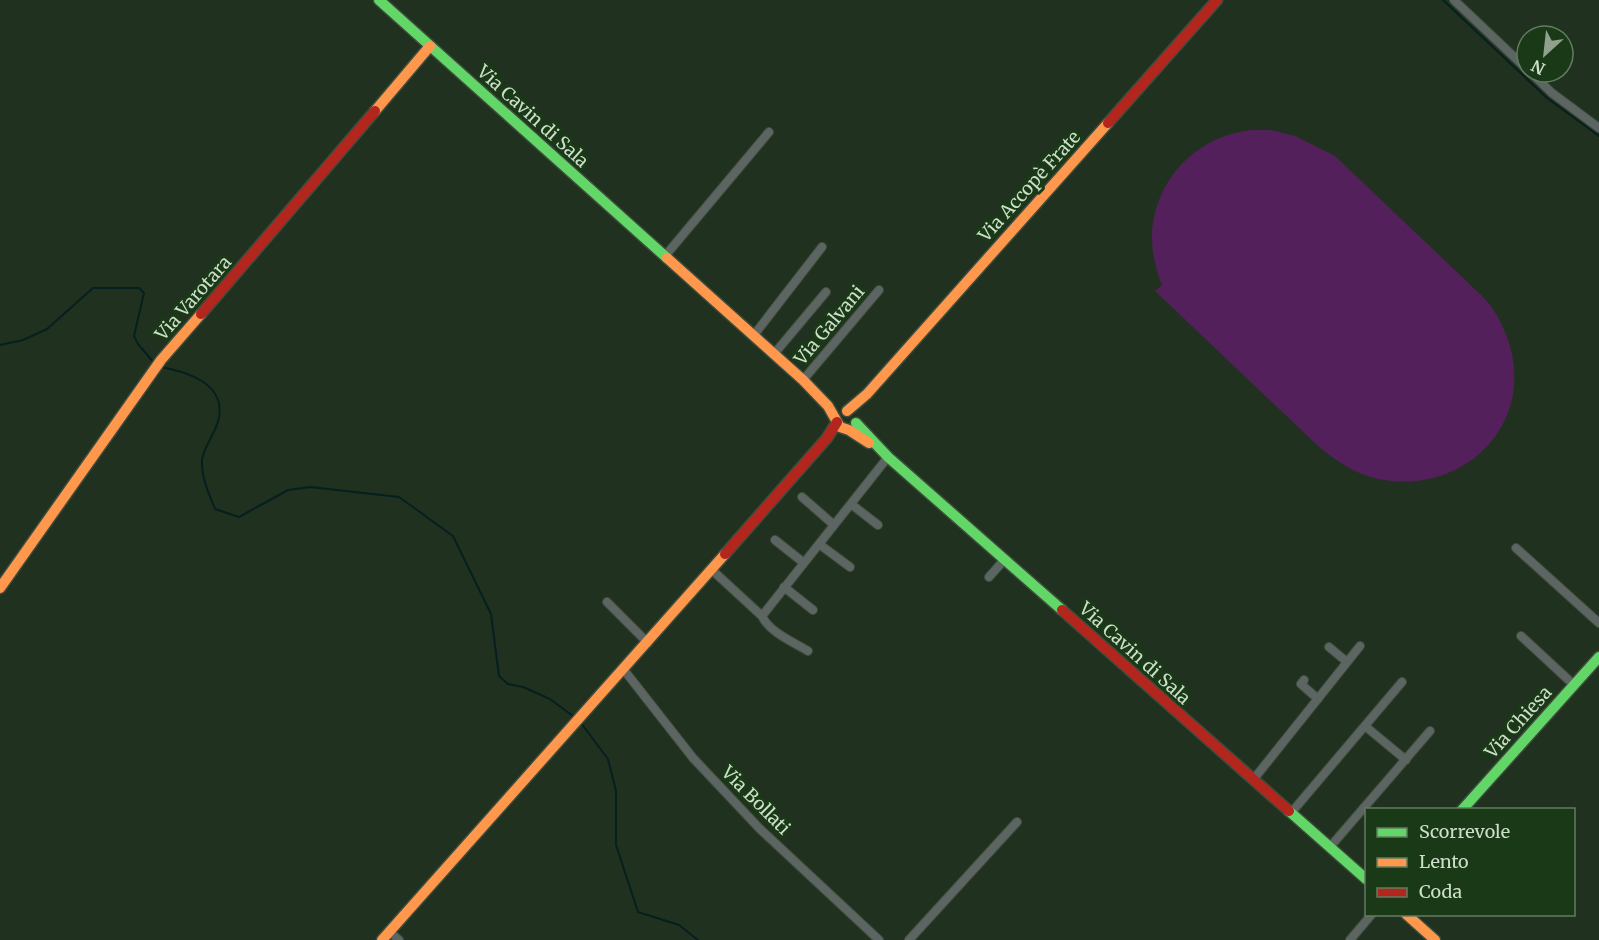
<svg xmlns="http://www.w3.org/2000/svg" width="1599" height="940" viewBox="0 0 1599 940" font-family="Merriweather,serif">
	<rect width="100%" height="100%" fill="#20321f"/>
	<path fill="#54205c" d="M 1252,130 L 1271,130 L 1295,136 L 1335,156 L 1482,296 C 1495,309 1503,325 1509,343 C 1535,426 1462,496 1379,479 C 1355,474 1334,460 1316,444 L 1155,291 L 1162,285 C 1158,275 1155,264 1153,253 C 1145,191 1190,136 1252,130 Z"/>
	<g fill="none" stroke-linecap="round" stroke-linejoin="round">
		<path stroke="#061f1f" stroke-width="2" d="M 1443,0 L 1547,98 L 1599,136
			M 0,345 L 23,340 L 47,329 L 93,288 L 139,288 L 144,293 L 134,336 L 138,344 L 155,364
			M 160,367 C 186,371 225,383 219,417 C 217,432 204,445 202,460 C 201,477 209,494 215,509 L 239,517 L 288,490 L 310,487 L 399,497 L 453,536 L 491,614 L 499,676 L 508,684 L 523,687 L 550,699 L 577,719
			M 581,723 L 608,759 L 616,791 L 616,845 L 638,912 L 679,925 L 698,940"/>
		<defs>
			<path id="street" d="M 1454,0 L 1527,69
				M 1530,72 L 1552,93 L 1599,128
				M 665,256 L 769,132
				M 754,335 L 822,247
				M 774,354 L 826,292
				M 803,380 L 879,290
				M 802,497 L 834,525
				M 851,504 L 878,525
				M 775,540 L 804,563
				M 819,544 L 850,567
				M 1516,548 L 1599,623
				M 712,570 L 762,616 L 888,457
				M 989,577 L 1005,559
				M 784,587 L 813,610
				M 607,602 L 648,643
				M 762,616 C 769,632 793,642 808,651
				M 1521,636 L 1574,685
				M 1329,647 L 1347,662
				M 624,670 L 693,758 L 760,829 L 879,940
				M 1304,680 L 1301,684 L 1318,699
				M 1365,726 L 1406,760
				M 1253,780 L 1360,646
				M 1291,813 L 1402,682
				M 1330,847 L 1430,731
				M 390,932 L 399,940
				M 909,940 L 1017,822
				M 1350,940 L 1372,914"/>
			<path id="fast" d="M 379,0 L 667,258
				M 856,423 L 888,457 L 1062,610
				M 1462,810 L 1599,657
				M 1289,811 L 1366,879"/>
			<path id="slow" d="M 375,111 L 430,46
				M 667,258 L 803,380 L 828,406 L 840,427 L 849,430 L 869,443
				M 847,411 L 867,394 L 1108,123
				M 0,588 L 161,360 L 201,314
				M 1406,914 L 1435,940
				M 382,940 L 725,554"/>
			<path id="jam" d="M 1108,123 L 1217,0
				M 201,314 L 375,111
				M 725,554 L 827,438 L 837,422
				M 1062,610 L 1289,811"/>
		</defs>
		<use href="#street" stroke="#3d4c3c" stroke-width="10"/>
		<use href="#fast" stroke="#3d4c3c" stroke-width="13"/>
		<use href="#slow" stroke="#3d4c3c" stroke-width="13"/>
		<use href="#jam" stroke="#3d4c3c" stroke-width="13"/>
		<use href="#street" stroke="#5c6561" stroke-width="8"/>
		<use href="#fast" stroke="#63d668" stroke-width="10"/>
		<use href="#slow" stroke="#ff974d" stroke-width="10"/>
		<use href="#jam" stroke="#b3261e" stroke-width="10"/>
	</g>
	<g text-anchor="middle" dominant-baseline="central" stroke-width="6" stroke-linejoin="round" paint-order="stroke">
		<g font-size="18" fill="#cddfca" stroke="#1a3a17">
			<text transform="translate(533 116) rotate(42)">Via Cavin di Sala</text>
			<text transform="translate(1029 186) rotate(-48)">Via Accopè Frate</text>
			<text transform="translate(193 298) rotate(-49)">Via Varotara</text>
			<text transform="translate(829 325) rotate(-50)">Via Galvani</text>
			<text transform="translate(1135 653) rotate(42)">Via Cavin di Sala</text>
			<text transform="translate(1518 722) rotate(-48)">Via Chiesa</text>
			<text transform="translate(756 800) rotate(45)">Via Bollati</text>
		</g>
	</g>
	<rect x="1365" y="808" width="210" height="108" fill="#1a3a17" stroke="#627c5f" stroke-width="1.5"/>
	<rect x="1377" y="828" width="30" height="9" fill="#63d668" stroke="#627c5f" stroke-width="1.5"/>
	<text x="1419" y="838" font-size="18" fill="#cddfca">Scorrevole</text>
	<rect x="1377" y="858" width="30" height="9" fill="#ff974d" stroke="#627c5f" stroke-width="1.5"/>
	<text x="1419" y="868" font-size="18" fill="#cddfca">Lento</text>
	<rect x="1377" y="888" width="30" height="9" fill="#b3261e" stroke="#627c5f" stroke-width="1.5"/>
	<text x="1419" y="898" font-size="18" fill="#cddfca">Coda</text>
	<g transform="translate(1545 54) rotate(207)"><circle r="28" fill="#1a3a17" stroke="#627c5f" stroke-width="1.5"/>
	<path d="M0-4.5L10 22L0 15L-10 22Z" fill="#90a28e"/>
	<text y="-9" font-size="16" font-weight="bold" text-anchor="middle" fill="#cddfca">N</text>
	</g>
</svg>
